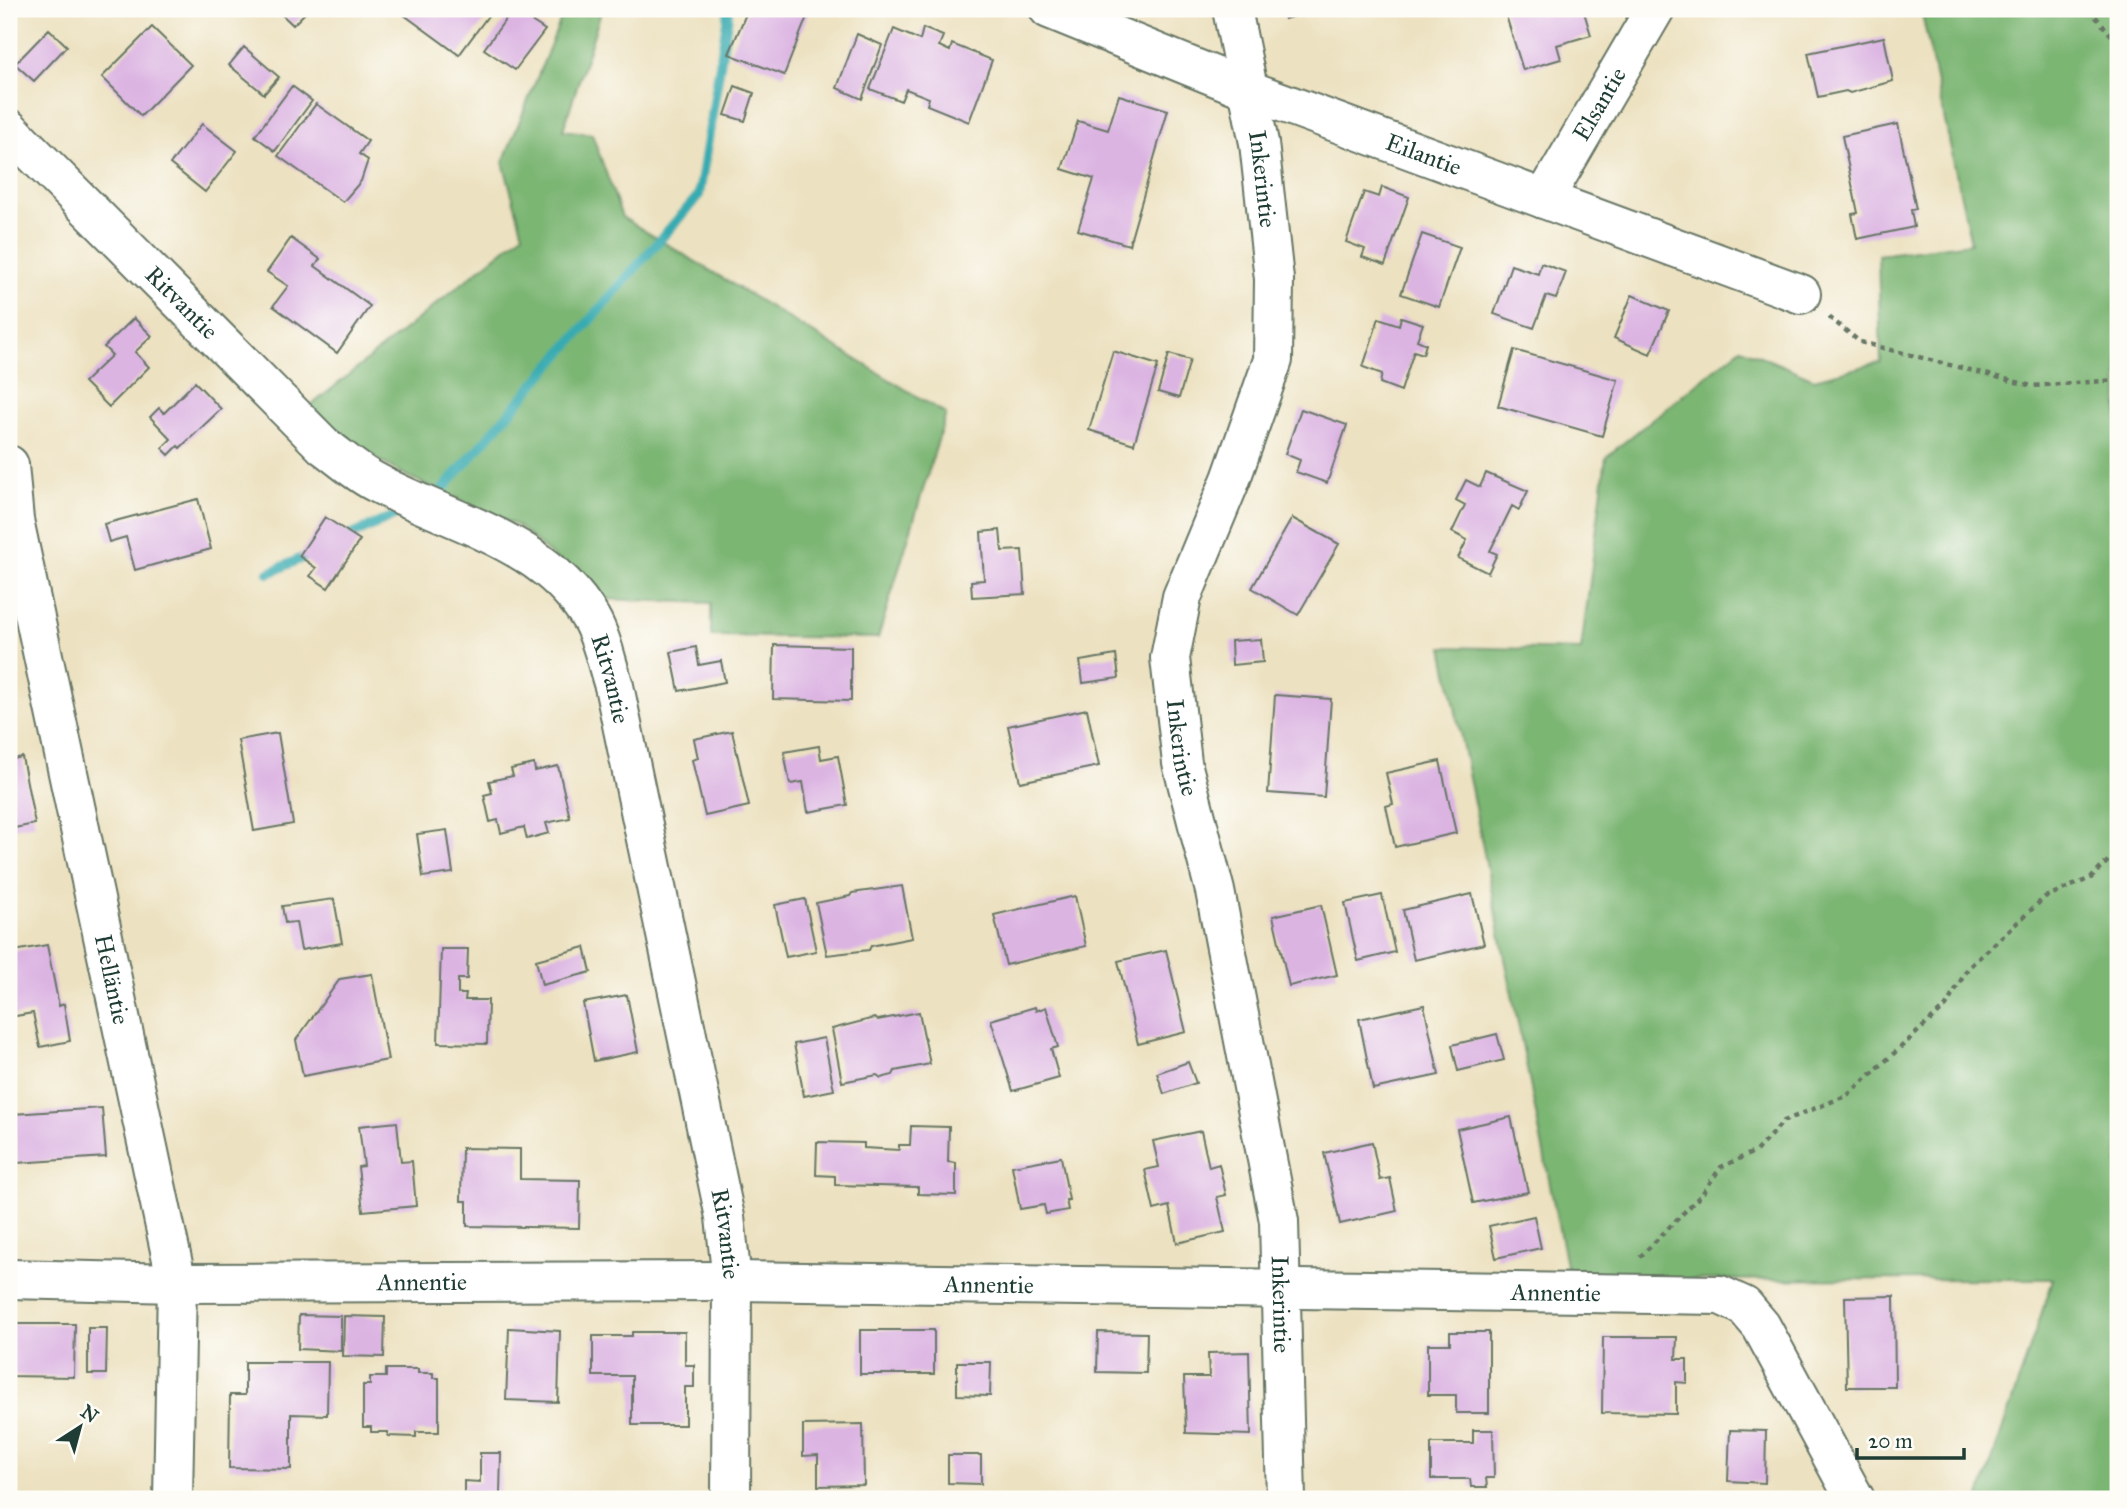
<svg xmlns="http://www.w3.org/2000/svg" width="2127" height="1508" viewBox="0 0 2127 1508" font-family="'IM FELL Great Primer',serif">
	<rect width="100%" height="100%" fill="#fdfcf7"/>
	<filter id="ink" filterUnits="userSpaceOnUse"><feTurbulence type="fractalNoise" baseFrequency=".0143" numOctaves="2"/><feDisplacementMap in="SourceGraphic" scale="14" xChannelSelector="R" yChannelSelector="G"/><feConvolveMatrix kernelMatrix="1 2 1 2 8 2 1 2 1" color-interpolation-filters="sRGB"/></filter>
	<filter id="wash" filterUnits="userSpaceOnUse"><feTurbulence type="fractalNoise" baseFrequency=".00686" numOctaves="4" result="noise"/><feDisplacementMap in="SourceGraphic" scale="28" xChannelSelector="R" yChannelSelector="G"/><feGaussianBlur stdDeviation="1.57" result="paint"/><feColorMatrix in="noise" values="0 0 0 0 0 0 0 0 0 0 0 0 0 0 0 0 0 1.4 0 .05"/><feComposite in="paint" operator="in"/></filter>
	<g filter="url(#wash)">
		<rect width="100%" height="100%" fill="#ece1c0"/>
		<path fill="#7cb673" stroke="#4e7a54" stroke-width="2" d="M 565,9 L 602,9 L 563,130 L 592,134 L 622,217 L 946,414 L 878,638 L 711,636 L 711,603 L 602,599 L 518,526 L 409,477 L 370,456 L 308,408 L 523,234 L 503,162 Z
			M 1921,9 L 2118,9 L 2118,1499 L 1979,1499 L 2053,1279 L 1569,1280 L 1443,647 L 1581,650 L 1606,457 L 1741,348 L 1814,379 L 1881,362 L 1878,255 L 1971,243 Z"/>
		<g fill="none" stroke-linecap="round" stroke-linejoin="round">
			<path stroke="#39abb1" stroke-width="10" d="M 443,489 L 699,195 L 729,9
				M 339,541 L 407,510
				M 269,573 L 315,552"/>
		</g>
		<g id="blocks">
			<path fill="#dbb4e2" d="M 276,9 L 309,9 L 293,25 Z
				M 396,9 L 493,9 L 459,55 Z
				M 513,9 L 545,30 L 515,70 L 484,49 Z
				M 748,9 L 810,9 L 784,75 L 729,54 Z
				M 1282,9 L 1317,9 L 1285,19 Z
				M 1504,9 L 1583,9 L 1591,35 L 1557,45 L 1561,59 L 1523,70 Z
				M 152,27 L 191,65 L 141,116 L 102,77 Z
				M 923,28 L 943,36 L 939,46 L 950,51 L 952,44 L 992,60 L 969,122 L 927,105 L 929,98 L 906,89 L 901,101 L 870,89 L 894,29 L 920,40 Z
				M 49,29 L 67,46 L 34,81 L 15,64 Z
				M 857,34 L 882,45 L 862,99 L 837,88 Z
				M 1884,37 L 1893,81 L 1850,93 L 1846,91 L 1818,97 L 1808,53 Z
				M 244,47 L 279,77 L 264,94 L 229,65 Z
				M 292,86 L 312,101 L 275,151 L 255,136 Z
				M 735,86 L 754,93 L 745,121 L 725,115 Z
				M 1119,95 L 1168,110 L 1129,245 L 1078,230 L 1094,179 L 1062,169 L 1078,121 L 1108,130 Z
				M 316,104 L 368,141 L 359,154 L 368,160 L 361,181 L 343,202 L 278,156 Z
				M 202,124 L 237,151 L 205,192 L 170,164 Z
				M 1898,124 L 1916,209 L 1911,210 L 1914,227 L 1857,239 L 1852,214 L 1858,213 L 1842,136 Z
				M 1382,187 L 1409,197 L 1385,265 L 1362,257 L 1365,249 L 1346,242 L 1364,192 L 1379,197 Z
				M 1422,234 L 1460,247 L 1439,307 L 1401,294 Z
				M 291,238 L 320,259 L 315,266 L 370,306 L 337,353 L 273,306 L 288,286 L 267,272 Z
				M 1541,263 L 1566,272 L 1556,299 L 1546,296 L 1534,328 L 1494,314 L 1511,265 L 1538,274 Z
				M 1632,295 L 1669,311 L 1650,354 L 1614,338 Z
				M 1401,317 L 1423,324 L 1417,340 L 1426,344 L 1423,354 L 1414,351 L 1401,391 L 1380,383 L 1382,374 L 1363,367 L 1379,318 L 1399,325 Z
				M 134,318 L 152,336 L 135,352 L 149,367 L 109,407 L 84,382 L 112,355 L 104,347 Z
				M 1514,350 L 1618,380 L 1602,436 L 1498,406 Z
				M 1113,351 L 1158,365 L 1134,444 L 1089,430 Z
				M 1169,354 L 1190,360 L 1179,398 L 1158,392 Z
				M 195,382 L 221,409 L 180,448 L 178,446 L 169,455 L 162,448 L 171,439 L 150,417 L 159,408 L 164,413 Z
				M 1301,409 L 1347,425 L 1327,483 L 1296,472 L 1300,460 L 1285,454 Z
				M 1486,473 L 1528,491 L 1519,510 L 1512,506 L 1490,551 L 1497,554 L 1488,573 L 1458,558 L 1467,540 L 1452,532 L 1465,505 L 1456,500 L 1466,480 L 1480,487 Z
				M 198,499 L 211,549 L 135,570 L 126,537 L 109,542 L 104,524 Z
				M 325,517 L 360,540 L 328,588 L 310,576 L 316,568 L 299,556 Z
				M 1292,518 L 1339,544 L 1298,615 L 1252,588 Z
				M 1000,530 L 1002,551 L 1022,550 L 1025,594 L 972,597 L 971,581 L 984,580 L 981,532 Z
				M 1261,639 L 1263,662 L 1232,665 L 1231,641 Z
				M 774,645 L 851,647 L 851,701 L 773,699 Z
				M 696,647 L 699,665 L 721,661 L 725,682 L 679,691 L 671,652 Z
				M 1116,655 L 1119,678 L 1083,683 L 1080,661 Z
				M 1275,695 L 1331,699 L 1324,797 L 1268,793 Z
				M 1087,709 L 1099,766 L 1020,782 L 1008,726 Z
				M 732,731 L 749,806 L 705,816 L 692,760 L 698,758 L 694,739 Z
				M 278,733 L 293,824 L 254,831 L 238,740 Z
				M 819,746 L 821,759 L 838,756 L 847,805 L 808,812 L 803,782 L 790,784 L 784,752 Z
				M 22,757 L 35,824 L 9,829 L 9,760 Z
				M 1440,761 L 1456,833 L 1395,847 L 1386,806 L 1393,804 L 1386,773 Z
				M 534,764 L 535,771 L 558,766 L 570,818 L 546,823 L 549,833 L 527,839 L 524,827 L 501,833 L 498,820 L 490,822 L 484,795 L 492,793 L 489,781 L 513,776 L 511,769 Z
				M 447,830 L 453,873 L 423,877 L 417,834 Z
				M 902,886 L 912,938 L 871,946 L 869,950 L 827,955 L 816,903 L 850,896 L 852,893 Z
				M 1472,894 L 1484,944 L 1414,960 L 1403,910 Z
				M 1382,895 L 1395,952 L 1358,961 L 1345,903 Z
				M 1075,896 L 1086,946 L 1006,965 L 994,915 Z
				M 334,899 L 342,943 L 301,950 L 296,922 L 285,923 L 282,906 Z
				M 805,899 L 816,951 L 786,957 L 775,905 Z
				M 1321,905 L 1337,975 L 1289,986 L 1273,916 Z
				M 47,945 L 59,1006 L 64,1004 L 70,1041 L 40,1047 L 33,1013 L 10,1017 L 9,952 Z
				M 585,947 L 591,972 L 542,985 L 536,960 Z
				M 441,949 L 468,949 L 467,979 L 458,979 L 458,994 L 466,994 L 465,1000 L 488,1000 L 487,1044 L 438,1043 Z
				M 1166,950 L 1186,1032 L 1138,1044 L 1118,961 Z
				M 372,974 L 388,1060 L 303,1076 L 296,1040 L 340,979 Z
				M 627,995 L 638,1052 L 594,1061 L 583,1003 Z
				M 1424,1005 L 1439,1075 L 1373,1089 L 1359,1019 Z
				M 1035,1007 L 1036,1011 L 1046,1007 L 1058,1047 L 1051,1049 L 1059,1078 L 1013,1091 L 991,1020 Z
				M 919,1012 L 930,1064 L 895,1071 L 893,1075 L 881,1078 L 877,1075 L 842,1082 L 832,1029 L 874,1018 L 878,1020 Z
				M 1497,1034 L 1504,1060 L 1458,1071 L 1452,1045 Z
				M 824,1038 L 834,1090 L 804,1096 L 794,1044 Z
				M 1188,1062 L 1196,1083 L 1164,1094 L 1157,1073 Z
				M 102,1108 L 106,1157 L 17,1163 L 13,1114 Z
				M 1511,1117 L 1528,1192 L 1473,1203 L 1457,1129 Z
				M 397,1122 L 401,1162 L 412,1161 L 416,1206 L 363,1211 L 358,1167 L 364,1166 L 359,1126 Z
				M 911,1126 L 949,1127 L 948,1162 L 956,1163 L 956,1195 L 918,1194 L 918,1187 L 835,1185 L 835,1176 L 816,1175 L 817,1142 L 864,1143 L 864,1148 L 899,1150 L 899,1145 L 910,1145 Z
				M 1201,1131 L 1209,1167 L 1219,1164 L 1226,1195 L 1217,1197 L 1225,1232 L 1177,1243 L 1169,1206 L 1154,1210 L 1145,1170 L 1159,1167 L 1153,1141 Z
				M 1372,1142 L 1380,1180 L 1390,1178 L 1397,1211 L 1340,1224 L 1324,1153 Z
				M 462,1148 L 520,1149 L 520,1179 L 580,1180 L 579,1228 L 467,1226 L 467,1201 L 461,1201 Z
				M 1061,1157 L 1069,1200 L 1066,1200 L 1068,1210 L 1046,1214 L 1044,1205 L 1020,1209 L 1012,1166 Z
				M 1534,1216 L 1541,1248 L 1496,1258 L 1489,1226 Z
				M 1894,1296 L 1895,1387 L 1847,1387 L 1845,1297 Z
				M 299,1315 L 341,1316 L 341,1351 L 298,1349 Z
				M 344,1316 L 385,1317 L 384,1357 L 343,1356 Z
				M 9,1324 L 75,1324 L 74,1377 L 9,1376 Z
				M 88,1328 L 107,1328 L 106,1374 L 88,1374 Z
				M 509,1328 L 560,1331 L 558,1402 L 506,1400 Z
				M 860,1330 L 934,1330 L 934,1374 L 860,1374 Z
				M 632,1332 L 685,1332 L 685,1365 L 694,1365 L 694,1387 L 685,1387 L 685,1425 L 632,1425 L 632,1376 L 593,1376 L 593,1336 L 632,1336 Z
				M 1098,1332 L 1147,1333 L 1146,1373 L 1097,1372 Z
				M 1450,1332 L 1489,1332 L 1489,1413 L 1456,1413 L 1456,1395 L 1428,1395 L 1428,1344 L 1450,1344 Z
				M 1603,1337 L 1677,1337 L 1676,1359 L 1687,1359 L 1687,1383 L 1676,1382 L 1676,1414 L 1602,1413 Z
				M 1249,1352 L 1251,1435 L 1186,1433 L 1184,1377 L 1209,1377 L 1208,1353 Z
				M 245,1362 L 328,1362 L 327,1415 L 291,1414 L 291,1469 L 229,1468 L 230,1395 L 245,1395 Z
				M 957,1362 L 991,1362 L 990,1396 L 957,1395 Z
				M 386,1369 L 418,1369 L 418,1373 L 433,1373 L 433,1378 L 439,1378 L 439,1432 L 416,1432 L 416,1437 L 388,1436 L 388,1432 L 371,1432 L 371,1427 L 363,1427 L 363,1385 L 370,1385 L 370,1377 L 386,1377 Z
				M 863,1424 L 864,1485 L 818,1486 L 818,1455 L 803,1456 L 803,1425 Z
				M 1473,1430 L 1493,1430 L 1494,1478 L 1486,1478 L 1487,1487 L 1471,1487 L 1470,1479 L 1431,1479 L 1431,1443 L 1473,1443 Z
				M 1730,1430 L 1766,1431 L 1765,1483 L 1728,1481 Z
				M 480,1453 L 501,1453 L 500,1495 L 464,1494 L 464,1481 L 480,1482 Z
				M 948,1455 L 981,1455 L 981,1484 L 948,1483 Z"/>
		</g>
	</g>
	<g filter="url(#ink)">
		<use href="#blocks" fill-opacity="0" stroke="#677665" stroke-width="2"/>
		<g fill="none" stroke-linecap="round" stroke-linejoin="round">
			<defs>
				<g id="minor">
					<path id="s1" d="M 1049,9 L 1246,89 L 1801,294"/>
					<path id="s2" d="M 1232,9 L 1259,143 L 1274,279 L 1273,360 L 1231,479 L 1182,597 L 1170,658 L 1182,763 L 1215,891 L 1279,1221 L 1286,1499"/>
					<path id="s3" d="M 9,129 L 324,446 C 341,458 358,474 377,483 C 452,523 545,540 591,619 C 602,638 607,665 614,686 L 725,1217 L 732,1281 L 731,1499"/>
					<path id="s4" d="M 1544,199 L 1655,9"/>
					<path id="s5" d="M 9,465 L 14,520 L 177,1283 L 173,1499"/>
					<path id="s6" d="M 9,1279 L 177,1283 L 732,1281 L 1720,1295 L 1744,1306 L 1761,1326 L 1855,1499"/>
				</g>
			</defs>
			<use href="#minor" stroke="#677665" stroke-width="42"/>
			<path stroke="#677665" stroke-width="4.5" stroke-dasharray="5 5" stroke-linecap="butt" d="M 2089,9 L 2118,43
				M 1829,317 L 1860,342 L 2032,386 L 2118,380
				M 1640,1257 L 1702,1194 L 1721,1167 L 1756,1151 L 1784,1121 L 1848,1095 L 1946,1006 L 1968,968 L 2045,897 L 2091,878 L 2118,851"/>
			<use href="#minor" stroke="#fff" stroke-width="38"/>
		</g>
	</g>
	<g text-anchor="middle" dominant-baseline="central" stroke-width="5" stroke-linejoin="round" paint-order="stroke">
		<g font-size="24" fill="#1f3d34" stroke="#fdfcf7">
			<text stroke="none"><textPath href="#s4" startOffset="110">Elsantie</textPath></text>
			<text stroke="none"><textPath href="#s1" startOffset="402">Eilantie</textPath></text>
			<text stroke="none"><textPath href="#s2" startOffset="173">Inkerintie</textPath></text>
			<text stroke="none"><textPath href="#s3" startOffset="245">Ritvantie</textPath></text>
			<text stroke="none"><textPath href="#s3" startOffset="833">Ritvantie</textPath></text>
			<text stroke="none"><textPath href="#s2" startOffset="761">Inkerintie</textPath></text>
			<text stroke="none"><textPath href="#s5" startOffset="525">Helläntie</textPath></text>
			<text stroke="none"><textPath href="#s3" startOffset="1400">Ritvantie</textPath></text>
			<text stroke="none"><textPath href="#s6" startOffset="413">Annentie</textPath></text>
			<text stroke="none"><textPath href="#s6" startOffset="980">Annentie</textPath></text>
			<text stroke="none"><textPath href="#s6" startOffset="1547">Annentie</textPath></text>
			<text stroke="none"><textPath href="#s2" startOffset="1328">Inkerintie</textPath></text>
		</g>
	</g>
	<rect width="2127" height="1508" fill="none" stroke="#fdfcf7" stroke-width="35"/>
	<g transform="translate(80 1427) rotate(36)" stroke="#fdfcf7" stroke-width="5" paint-order="stroke">
	<path d="M0-5L12 26L0 18L-12 26Z" fill="#1f3d34"/>
	<text y="-10" font-size="19" font-weight="bold" text-anchor="middle" fill="#1f3d34">N</text>
	</g>
	<path d="M1857 1448v10h107v-10" fill="none" stroke="#1f3d34" stroke-width="3.5"/>
	<text x="1868" y="1448" font-size="21" fill="#1f3d34" stroke="#fdfcf7" stroke-width="5" paint-order="stroke">20 m</text>
</svg>
